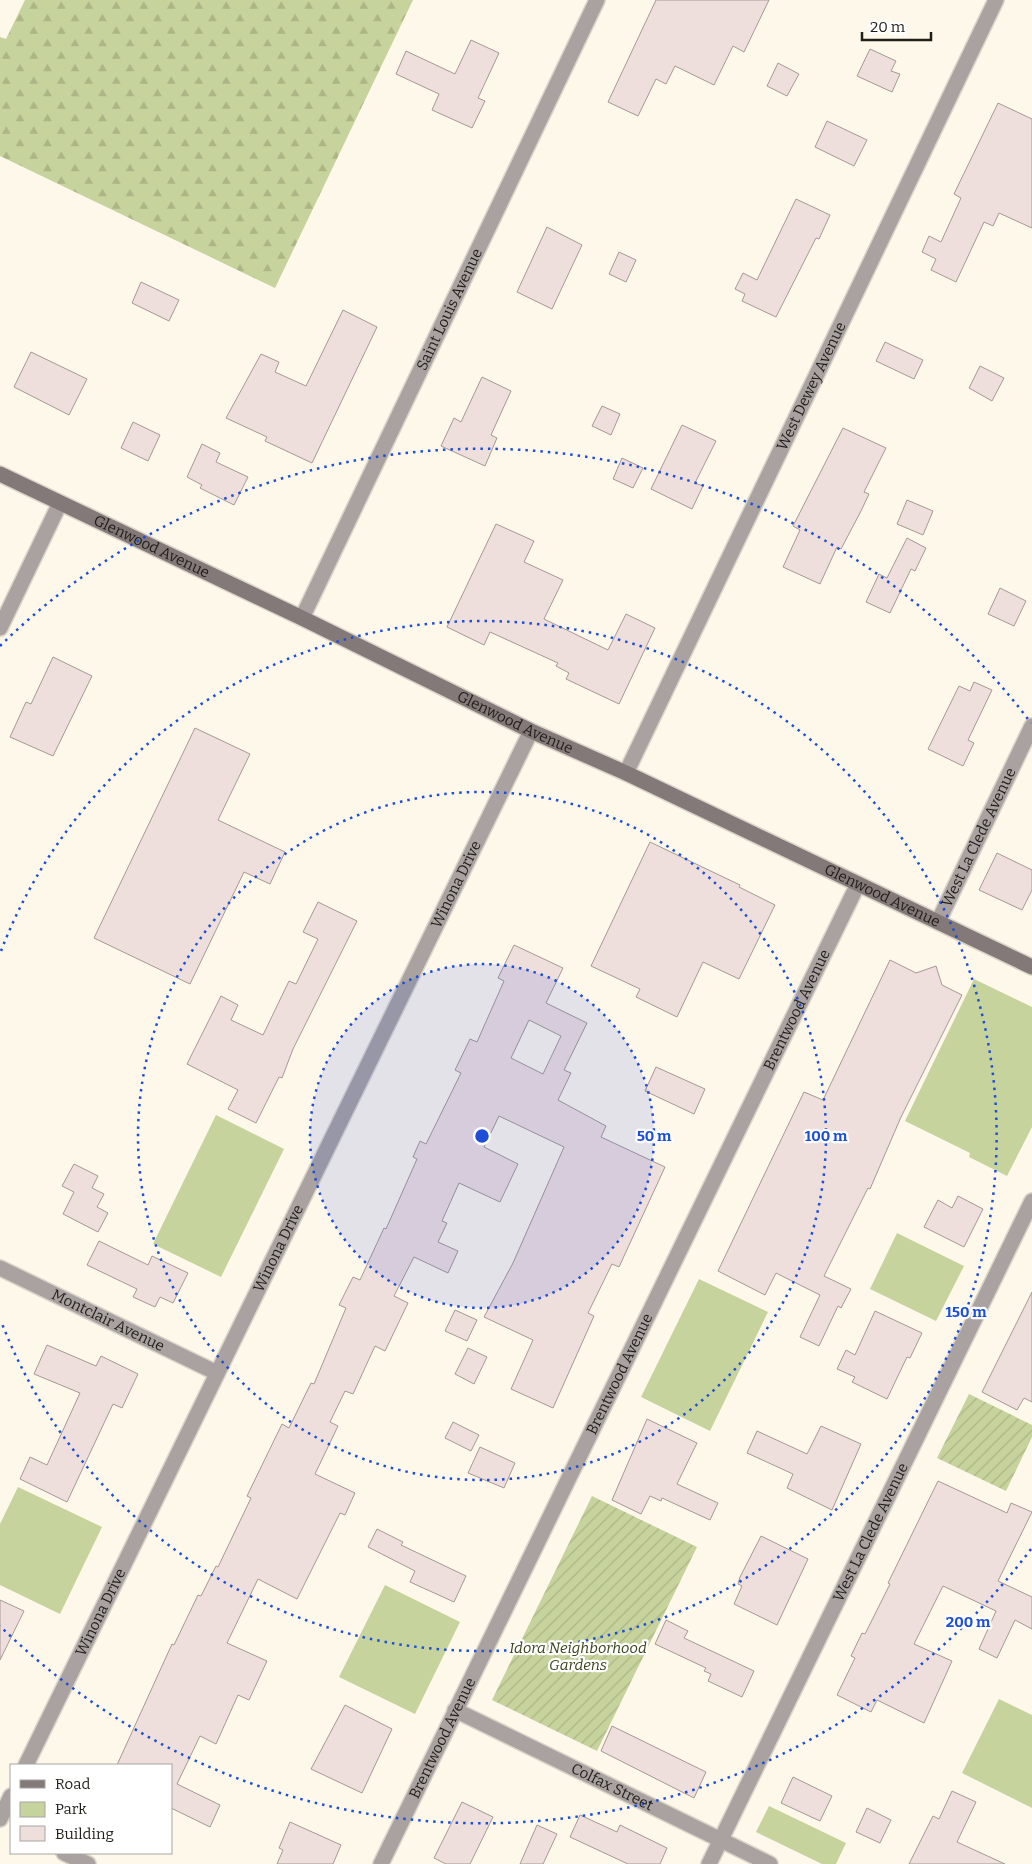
<svg xmlns="http://www.w3.org/2000/svg" width="1032" height="1864" viewBox="0 0 1032 1864" font-family="Bitter,serif">
	<defs>
		<pattern id="forest-firs" width="22" height="20" patternUnits="userSpaceOnUse" patternTransform="scale(1.25)"><rect width="22" height="20" fill="#c7d39c"/><path d="M5 1l3.5 6h-7zM16 11l3.5 6h-7z" fill="#abb586"/></pattern>
		<pattern id="garden-furrows" width="10" height="10" patternUnits="userSpaceOnUse" patternTransform="scale(1.25)"><rect width="10" height="10" fill="#c7d39c"/><path d="M-1 1l2-2M0 10L10 0M9 11l2-2" fill="none" stroke="#abb586"/></pattern>
	</defs>
	<rect width="100%" height="100%" fill="#fef8eb"/>
	<path fill="#c7d39c" d="M 974,979 L 1032,1007 L 1032,1127 L 1007,1176 L 969,1157 L 970,1153 L 905,1121 Z
		M 216,1115 L 284,1149 L 221,1277 L 153,1244 Z
		M 897,1233 L 964,1266 L 936,1321 L 870,1289 Z
		M 699,1279 L 768,1312 L 710,1431 L 641,1397 Z
		M 18,1487 L 102,1527 L 60,1614 L 0,1585 L 0,1524 Z
		M 385,1585 L 460,1622 L 415,1714 L 339,1677 Z
		M 999,1699 L 1032,1715 L 1032,1808 L 962,1773 Z
		M 769,1806 L 846,1843 L 836,1864 L 822,1864 L 756,1832 Z"/>
	<path fill="url(#forest-firs)" d="M 25,0 L 413,0 L 275,288 L 0,156 L 0,37 L 6,39 Z"/>
	<path fill="url(#garden-furrows)" d="M 969,1394 L 1032,1425 L 1032,1437 L 1006,1491 L 937,1458 Z
		M 592,1496 L 697,1547 L 597,1751 L 492,1700 Z"/>
	<path fill="#efdfdc" stroke="#a79895" fill-rule="evenodd" d="M 656,0 L 769,0 L 744,52 L 733,46 L 714,85 L 675,66 L 666,84 L 656,79 L 638,116 L 608,102 Z
		M 471,40 L 499,53 L 478,98 L 485,101 L 472,128 L 432,110 L 439,94 L 396,74 L 406,51 L 455,74 Z
		M 870,49 L 896,61 L 891,71 L 900,74 L 892,92 L 857,76 Z
		M 778,63 L 799,74 L 787,96 L 767,86 Z
		M 998,103 L 1032,119 L 1032,228 L 999,213 L 993,226 L 984,222 L 956,282 L 931,270 L 936,259 L 922,252 L 929,236 L 941,242 L 961,198 L 954,194 Z
		M 827,121 L 867,140 L 854,166 L 815,147 Z
		M 796,199 L 830,215 L 819,239 L 816,238 L 776,317 L 742,301 L 745,294 L 735,289 L 743,273 L 757,280 Z
		M 547,227 L 582,245 L 552,309 L 517,292 Z
		M 619,252 L 636,260 L 626,282 L 609,274 Z
		M 141,282 L 179,300 L 169,321 L 132,303 Z
		M 343,310 L 377,327 L 312,463 L 265,441 L 267,437 L 226,418 L 261,354 L 279,362 L 275,372 L 306,386 Z
		M 885,342 L 923,360 L 914,379 L 876,361 Z
		M 31,352 L 87,379 L 69,415 L 14,387 Z
		M 980,366 L 1004,378 L 992,401 L 969,388 Z
		M 482,377 L 511,391 L 491,435 L 497,438 L 485,466 L 441,446 L 454,418 L 461,422 Z
		M 602,406 L 620,414 L 611,435 L 592,426 Z
		M 133,422 L 160,435 L 148,461 L 121,448 Z
		M 682,425 L 716,441 L 695,483 L 703,486 L 692,509 L 651,489 Z
		M 843,428 L 886,448 L 864,492 L 869,494 L 861,511 L 841,549 L 837,547 L 820,584 L 783,567 L 800,530 L 793,526 Z
		M 202,444 L 220,453 L 216,462 L 248,477 L 234,505 L 200,488 L 202,485 L 187,477 Z
		M 622,458 L 643,468 L 633,488 L 613,479 Z
		M 907,500 L 933,511 L 923,535 L 897,524 Z
		M 496,524 L 534,541 L 524,562 L 563,580 L 544,619 L 608,650 L 626,614 L 655,628 L 619,704 L 566,679 L 569,673 L 556,666 L 558,663 L 490,632 L 484,645 L 447,627 Z
		M 907,538 L 926,548 L 915,571 L 911,569 L 890,613 L 866,602 L 879,574 L 887,578 Z
		M 1000,588 L 1026,601 L 1014,626 L 988,614 Z
		M 53,657 L 92,676 L 53,756 L 10,737 L 26,702 L 31,704 Z
		M 974,682 L 992,690 L 968,740 L 974,743 L 963,766 L 928,749 L 959,686 L 970,691 Z
		M 195,728 L 250,754 L 218,820 L 285,852 L 270,884 L 244,872 L 190,984 L 94,938 Z
		M 650,842 L 740,885 L 739,887 L 775,905 L 739,979 L 703,962 L 677,1017 L 636,997 L 640,989 L 591,966 Z
		M 997,853 L 1032,870 L 1032,890 L 1022,910 L 979,890 Z
		M 318,902 L 357,921 L 293,1049 L 282,1078 L 279,1077 L 256,1123 L 228,1109 L 238,1090 L 187,1064 L 221,996 L 238,1005 L 231,1020 L 263,1035 L 289,981 L 296,984 L 318,939 L 303,932 Z
		M 514,945 L 563,968 L 546,1003 L 587,1023 L 564,1070 L 571,1073 L 558,1100 L 606,1126 L 601,1137 L 665,1167 L 619,1267 L 612,1264 L 588,1313 L 594,1316 L 553,1408 L 511,1389 L 533,1340 L 484,1317 L 513,1263 L 564,1147 L 499,1116 L 484,1147 L 518,1164 L 500,1202 L 459,1183 L 442,1221 L 447,1223 L 438,1242 L 458,1251 L 448,1273 L 414,1257 L 394,1296 L 408,1303 L 385,1351 L 375,1346 L 353,1394 L 345,1391 L 330,1422 L 338,1426 L 315,1474 L 355,1493 L 345,1515 L 340,1513 L 297,1599 L 258,1579 L 227,1643 L 267,1661 L 249,1700 L 238,1695 L 216,1744 L 200,1736 L 177,1784 L 220,1805 L 210,1827 L 171,1808 L 171,1765 L 117,1765 L 172,1644 L 174,1645 L 198,1595 L 201,1596 L 216,1566 L 218,1567 L 251,1498 L 247,1496 L 282,1424 L 289,1428 L 311,1383 L 314,1384 L 346,1308 L 339,1305 L 353,1277 L 360,1280 L 384,1228 L 386,1229 L 417,1159 L 413,1157 L 420,1141 L 426,1144 L 461,1073 L 455,1070 L 470,1039 L 477,1042 L 504,981 L 498,978 ZM 529,1020 L 561,1036 L 543,1074 L 511,1058 Z
		M 890,960 L 916,973 L 936,966 L 942,985 L 962,995 L 901,1117 L 870,1189 L 868,1188 L 824,1276 L 851,1289 L 841,1308 L 838,1306 L 819,1346 L 800,1337 L 820,1295 L 776,1273 L 765,1295 L 718,1271 L 804,1092 L 823,1100 Z
		M 656,1067 L 705,1089 L 694,1114 L 645,1091 Z
		M 74,1164 L 98,1176 L 92,1188 L 104,1194 L 97,1207 L 108,1213 L 98,1232 L 63,1214 L 74,1192 L 62,1186 Z
		M 958,1196 L 983,1209 L 964,1247 L 924,1227 L 938,1200 L 952,1208 Z
		M 99,1241 L 148,1265 L 152,1256 L 188,1273 L 173,1303 L 160,1297 L 155,1307 L 133,1297 L 137,1289 L 87,1265 Z
		M 1032,1292 L 1032,1402 L 1024,1398 L 1017,1410 L 982,1392 Z
		M 455,1310 L 477,1320 L 467,1341 L 445,1331 Z
		M 875,1311 L 922,1333 L 910,1358 L 907,1357 L 887,1399 L 852,1382 L 855,1377 L 837,1369 L 846,1350 L 855,1355 Z
		M 47,1345 L 96,1366 L 101,1356 L 138,1374 L 122,1408 L 113,1404 L 67,1502 L 20,1479 L 30,1457 L 47,1465 L 80,1393 L 34,1374 Z
		M 468,1348 L 487,1357 L 474,1384 L 455,1374 Z
		M 647,1419 L 697,1443 L 677,1484 L 718,1503 L 710,1520 L 662,1498 L 661,1501 L 650,1496 L 641,1514 L 612,1500 Z
		M 453,1422 L 479,1435 L 471,1451 L 445,1438 Z
		M 821,1426 L 861,1444 L 832,1510 L 787,1488 L 793,1474 L 747,1453 L 757,1431 L 807,1454 Z
		M 480,1447 L 515,1463 L 504,1488 L 468,1473 Z
		M 938,1481 L 1007,1513 L 1011,1503 L 1032,1512 L 998,1581 L 1032,1597 L 1032,1629 L 1015,1620 L 997,1658 L 979,1649 L 996,1611 L 943,1586 L 914,1644 L 952,1661 L 924,1723 L 877,1700 L 871,1712 L 837,1695 L 855,1658 L 851,1656 L 862,1633 L 865,1634 L 890,1584 L 888,1583 Z
		M 377,1529 L 403,1542 L 401,1545 L 466,1576 L 454,1602 L 410,1582 L 415,1571 L 368,1547 Z
		M 761,1536 L 808,1559 L 777,1625 L 734,1604 L 742,1586 L 738,1584 L 740,1577 Z
		M 0,1600 L 24,1611 L 0,1660 Z
		M 666,1620 L 688,1631 L 684,1638 L 754,1671 L 742,1697 L 708,1681 L 711,1674 L 704,1671 L 706,1668 L 655,1644 Z
		M 345,1705 L 392,1729 L 362,1793 L 311,1769 Z
		M 612,1726 L 706,1772 L 694,1798 L 601,1751 Z
		M 793,1777 L 832,1796 L 820,1821 L 781,1803 Z
		M 952,1791 L 976,1802 L 957,1842 L 1005,1864 L 909,1864 L 933,1816 L 939,1819 Z
		M 462,1802 L 493,1817 L 470,1864 L 446,1864 L 434,1858 Z
		M 867,1808 L 891,1820 L 880,1843 L 856,1832 Z
		M 580,1815 L 617,1832 L 620,1825 L 667,1848 L 660,1864 L 628,1864 L 570,1837 Z
		M 290,1822 L 341,1845 L 333,1864 L 277,1864 L 283,1850 L 279,1848 Z
		M 537,1825 L 557,1834 L 543,1864 L 520,1864 Z"/>
	<g fill="none" stroke-linecap="round" stroke-linejoin="round">
		<defs>
			<g id="street">
				<path id="s1" d="M 302,618 L 597,0"/>
				<path d="M 0,628 L 60,503"/>
				<path id="s2" d="M 626,773 L 996,0"/>
				<path id="s3" d="M 938,922 L 1032,726"/>
				<path id="s4" d="M 0,1268 L 217,1373"/>
				<path id="s5" d="M 455,1710 L 770,1864"/>
				<path id="s6" d="M 26,1765 L 531,731"/>
				<path d="M 0,1819 L 11,1796"/>
				<path d="M 64,1853 L 88,1864"/>
				<path id="s7" d="M 381,1864 L 858,884"/>
				<path id="s8" d="M 709,1864 L 1032,1201"/>
			</g>
			<g id="secondary">
				<path id="s9" d="M 0,474 L 302,618 L 531,731 L 626,773 L 1032,967"/>
			</g>
		</defs>
		<use href="#street" stroke="#dad5c9" stroke-width="18"/>
		<use href="#secondary" stroke="#dad5c9" stroke-width="18"/>
		<use href="#street" stroke="#a9a2a1" stroke-width="15"/>
		<use href="#secondary" stroke="#837978" stroke-width="15"/>
	</g>
	<circle cx="482" cy="1136" r="172" fill="#1d4ed8" fill-opacity=".12"/>
	<g fill="none" stroke="#1d4ed8" stroke-width="2.5" stroke-dasharray="2.5 5">
		<circle cx="482" cy="1136" r="172"/>
		<circle cx="482" cy="1136" r="344"/>
		<path d="M1 951A515 515 0 1 1 1 1321"/>
		<path d="M1031 1549A687 687 0 0 1 0 1626M0 646A687 687 0 0 1 1031 723"/>
	</g>
	<g text-anchor="middle" dominant-baseline="central" stroke-width="4.5" stroke-linejoin="round" paint-order="stroke">
		<g font-size="15" fill="#201e19" stroke="#fff">
			<text stroke="none"><textPath href="#s1" startOffset="342">Saint Louis Avenue</textPath></text>
			<text stroke="none"><textPath href="#s2" startOffset="429">West Dewey Avenue</textPath></text>
			<text stroke="none"><textPath href="#s9" startOffset="168">Glenwood Avenue</textPath></text>
			<text stroke="none"><textPath href="#s9" startOffset="572">Glenwood Avenue</textPath></text>
			<text stroke="none"><textPath href="#s3" startOffset="94">West La Clede Avenue</textPath></text>
			<text stroke="none"><textPath href="#s6" startOffset="980">Winona Drive</textPath></text>
			<text stroke="none"><textPath href="#s9" startOffset="978">Glenwood Avenue</textPath></text>
			<text stroke="none"><textPath href="#s7" startOffset="950">Brentwood Avenue</textPath></text>
			<text stroke="none"><textPath href="#s6" startOffset="575">Winona Drive</textPath></text>
			<text stroke="none"><textPath href="#s4" startOffset="120">Montclair Avenue</textPath></text>
			<text stroke="none"><textPath href="#s7" startOffset="545">Brentwood Avenue</textPath></text>
			<text stroke="none"><textPath href="#s8" startOffset="369">West La Clede Avenue</textPath></text>
			<text stroke="none"><textPath href="#s6" startOffset="170">Winona Drive</textPath></text>
			<text stroke="none"><textPath href="#s7" startOffset="140">Brentwood Avenue</textPath></text>
			<text stroke="none"><textPath href="#s5" startOffset="175">Colfax Street</textPath></text>
		</g>
		<g font-size="15" font-style="italic" fill="#3a421a" stroke="#fff">
			<text x="578" y="1648">Idora Neighborhood<tspan x="578" dy="17">Gardens</tspan></text>
		</g>
	</g>
	<circle cx="482" cy="1136" r="8" fill="#1d4ed8" stroke="#fff" stroke-width="2.5"/>
	<g font-size="15" text-anchor="middle" font-weight="bold" fill="#1d4ed8" stroke="#fff" stroke-width="4.5" stroke-linejoin="round" paint-order="stroke">
		<text x="654" y="1141">50 m</text>
		<text x="826" y="1141">100 m</text>
		<text x="966" y="1317">150 m</text>
		<text x="968" y="1627">200 m</text>
	</g>
	<rect x="10" y="1764" width="162" height="90" fill="#ffffff" stroke="#a6a5a3"/>
	<rect x="20" y="1780" width="25" height="8" fill="#837978" stroke="#a6a5a3"/>
	<text x="55" y="1789" font-size="15" fill="#201e19">Road</text>
	<rect x="20" y="1802" width="25" height="15" fill="#c7d39c" stroke="#a6a5a3"/>
	<text x="55" y="1814" font-size="15" fill="#201e19">Park</text>
	<rect x="20" y="1826" width="25" height="15" fill="#efdfdc" stroke="#a6a5a3"/>
	<text x="55" y="1839" font-size="15" fill="#201e19">Building</text>
	<path d="M862 32v8h69v-8" fill="none" stroke="#201e19" stroke-width="2.5"/>
	<text x="870" y="32" font-size="15" fill="#201e19" stroke="#ffffff" stroke-width="4" paint-order="stroke">20 m</text>
</svg>
